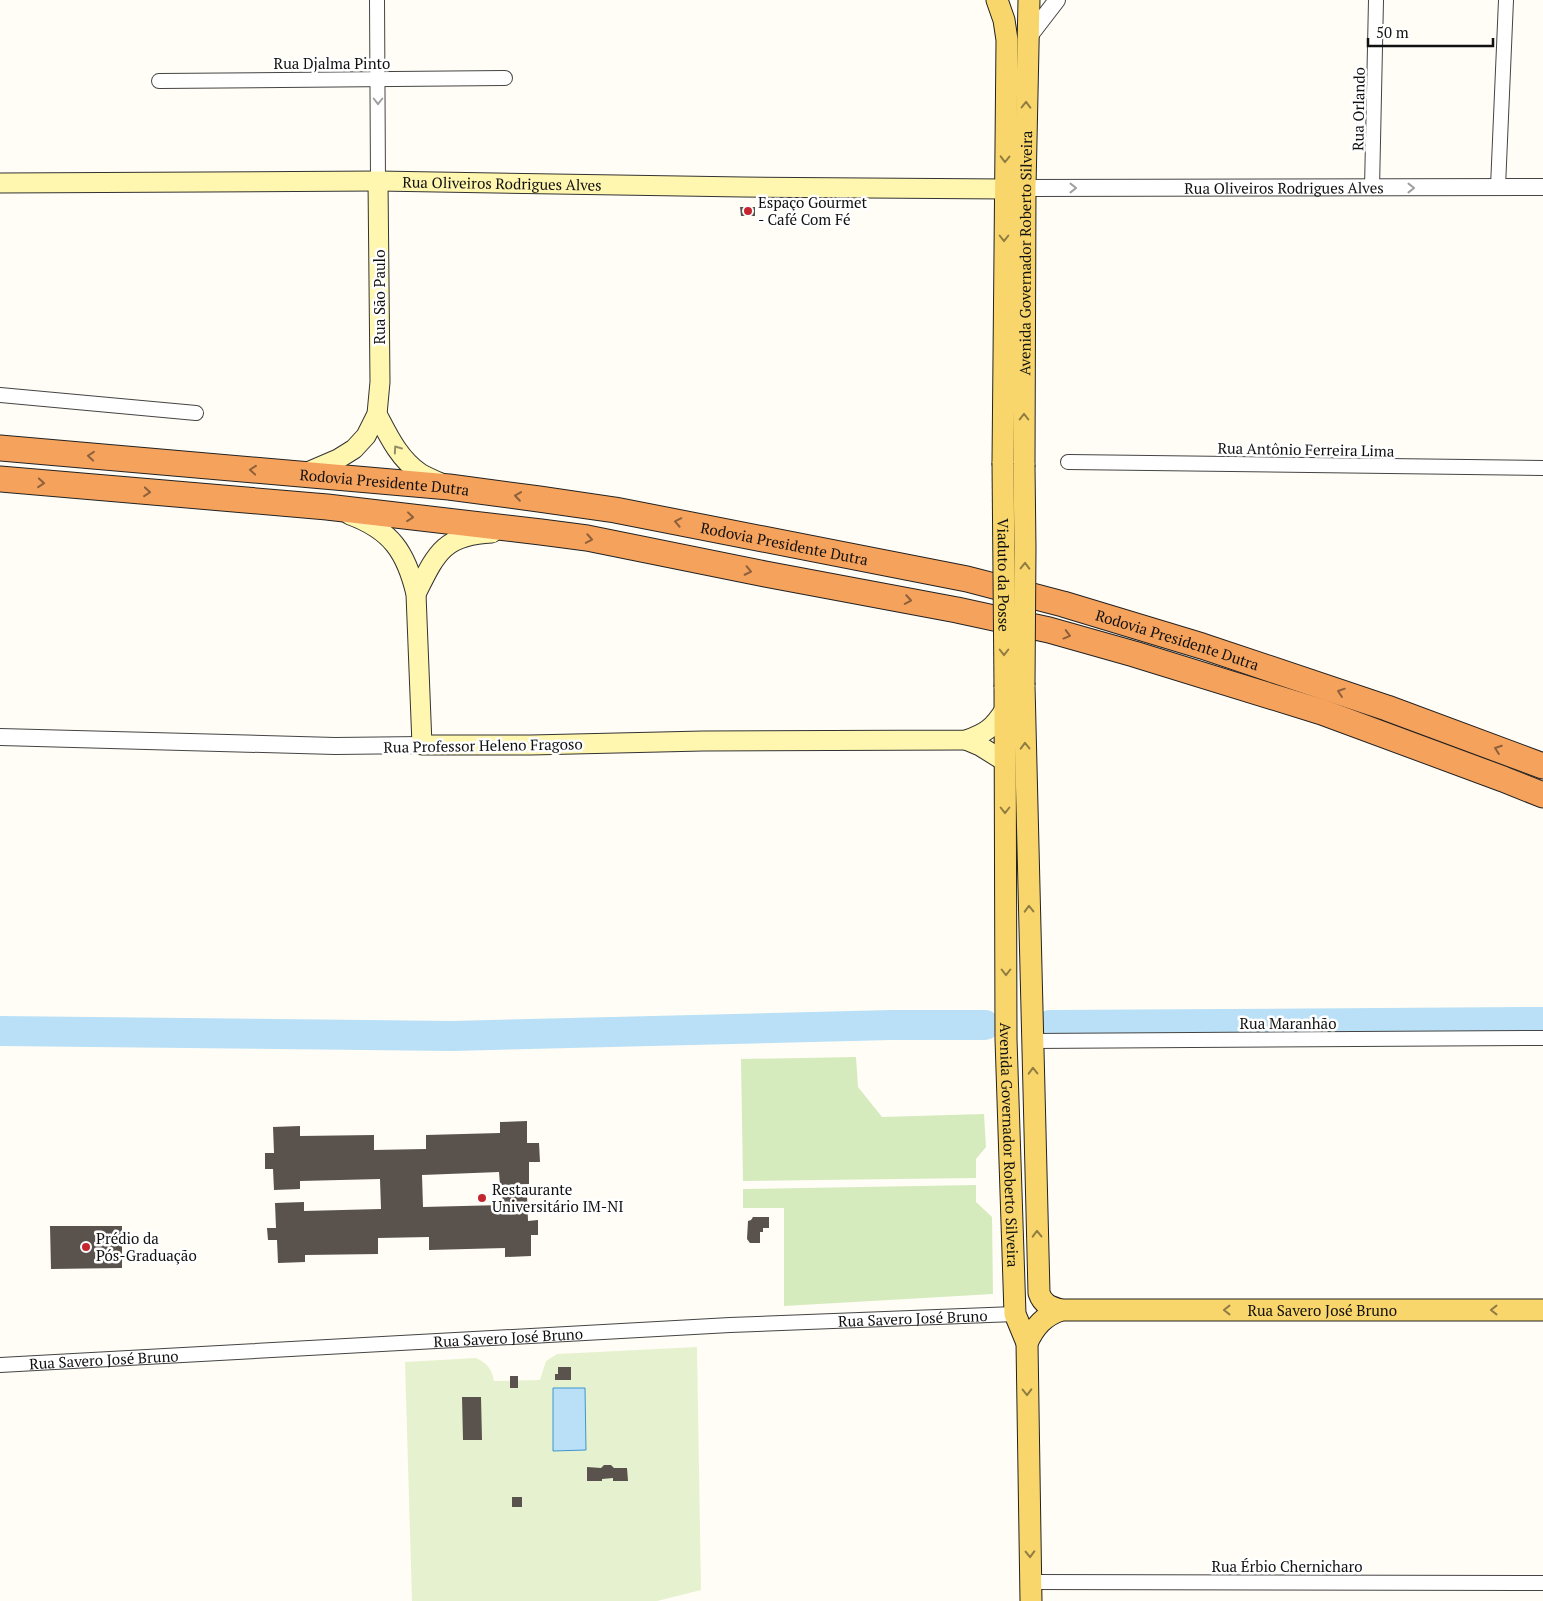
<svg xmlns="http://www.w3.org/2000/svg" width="1543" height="1601" viewBox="0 0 1543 1601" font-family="'PT Serif',serif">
	<rect width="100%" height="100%" fill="#fffdf5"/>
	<path fill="#d5ebbd" d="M 856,1057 L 858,1087 L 882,1117 L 984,1114 L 986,1147 L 976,1159 L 976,1178 L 743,1181 L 741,1059 Z
		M 976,1185 L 976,1202 L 992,1217 L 993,1294 L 784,1306 L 784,1208 L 743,1208 L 743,1189 Z"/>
	<path fill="#e6f2cf" d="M 697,1347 L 701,1590 L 657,1601 L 412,1601 L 405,1362 L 476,1358 C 487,1363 492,1369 494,1381 L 540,1380 L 546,1361 L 557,1354 Z"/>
	<path fill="#b9e0f7" stroke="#3f96cf" d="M 553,1388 L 585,1388 L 586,1450 L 553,1451 Z"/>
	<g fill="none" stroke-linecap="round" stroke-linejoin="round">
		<path stroke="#b9e0f7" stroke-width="30" d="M 1050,1025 L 1543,1022
			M 0,1031 L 452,1036 L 891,1025 L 985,1025"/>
	</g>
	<path fill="#5a524d" d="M 740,207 L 755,207 L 755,216 L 741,216 Z
		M 527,1121 L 527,1143 L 539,1143 L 540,1162 L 529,1162 L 529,1184 L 500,1185 L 499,1172 L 422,1175 L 423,1207 L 503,1205 L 502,1195 L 527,1195 L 528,1221 L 538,1220 L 538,1235 L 531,1235 L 531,1256 L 505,1257 L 505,1248 L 429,1250 L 429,1237 L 378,1238 L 378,1254 L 305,1255 L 305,1262 L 278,1263 L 277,1240 L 268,1240 L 267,1228 L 276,1228 L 275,1203 L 304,1202 L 304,1211 L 381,1209 L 380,1179 L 300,1181 L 300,1189 L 274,1190 L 273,1169 L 265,1169 L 265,1153 L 274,1153 L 273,1127 L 300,1126 L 300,1136 L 374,1135 L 374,1150 L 426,1149 L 426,1135 L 500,1133 L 500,1122 Z
		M 753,1217 L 769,1217 L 769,1228 L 763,1228 L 763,1232 L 760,1232 L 760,1243 L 750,1243 L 747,1239 L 748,1221 L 751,1220 Z
		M 50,1226 L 122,1226 L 122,1268 L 51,1269 Z
		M 558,1367 L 571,1367 L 571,1380 L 555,1380 L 555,1374 L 558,1374 Z
		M 510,1376 L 518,1376 L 518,1388 L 510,1388 Z
		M 462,1397 L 481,1397 L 482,1440 L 463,1440 Z
		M 604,1465 L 611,1465 L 614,1468 L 627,1468 L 628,1481 L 613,1481 L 613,1478 L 602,1479 L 602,1481 L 587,1481 L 587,1467 L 601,1468 Z
		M 512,1497 L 522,1497 L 522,1507 L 512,1507 Z"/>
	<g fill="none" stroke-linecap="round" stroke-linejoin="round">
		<defs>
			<g id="minor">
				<path d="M 377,0 L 378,181"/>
				<path d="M 159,81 L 505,78"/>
				<path d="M 1498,187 L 1506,0"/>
				<path d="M 1372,188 L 1376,0"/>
				<path d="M 0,395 L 196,413"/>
				<path d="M 1068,462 L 1543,468"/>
				<path d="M 1032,1041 L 1543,1038"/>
				<path id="s1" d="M 0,1365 L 730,1325 L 1015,1314"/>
				<path d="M 1031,1582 L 1543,1583"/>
			</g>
			<g id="tertiary">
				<path d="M 1027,39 L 1057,0"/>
				<path id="s2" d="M 1025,188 L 1543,187"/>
				<path d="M 0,737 L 335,746 L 422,745"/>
			</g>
			<g id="secondary">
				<path id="s3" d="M 0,183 L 378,181 L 743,187 L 1005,189"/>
				<path d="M 377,414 C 388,435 399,459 420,473 C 427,477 434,480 441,483"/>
				<path d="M 303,474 L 338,459 L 354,449 L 366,436 L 377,414 L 380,382 L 378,181"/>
				<path d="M 350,515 C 391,530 406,552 416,594 L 422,745 L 531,745 L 703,741 L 966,740 C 986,733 993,728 1005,709"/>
				<path d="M 416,594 C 436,554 443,535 492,533"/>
				<path d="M 966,740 L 980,746 L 1004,761"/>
			</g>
			<g id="primary">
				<path d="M 997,0 L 1004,20 L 1007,40 L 1003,463"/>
				<path id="s4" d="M 1024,465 L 1025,188 L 1029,0"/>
				<path d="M 1024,685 L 1039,1293 C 1043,1305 1051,1307 1061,1310"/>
				<path id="s5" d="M 1005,687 L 1006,1039 L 1015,1314 L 1027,1343 L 1031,1601"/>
				<path id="s6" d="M 1027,1343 C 1035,1326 1044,1316 1061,1310 L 1543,1310"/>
			</g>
			<g id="motorway">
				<path id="s7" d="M 0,448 L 449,487 L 539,499 L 615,510 L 967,579 L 1063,604 L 1202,646 L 1387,708 L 1543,766"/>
				<path d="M 0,479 L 327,507 L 541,532 L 587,538 L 765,574 L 957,610 L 1049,630 L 1134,654 L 1322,712 L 1503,779 L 1543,795"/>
			</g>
		</defs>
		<use href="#minor" stroke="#444" stroke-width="16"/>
		<use href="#tertiary" stroke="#444" stroke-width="18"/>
		<use href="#secondary" stroke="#333" stroke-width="21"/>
		<use href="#primary" stroke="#222" stroke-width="23"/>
		<use href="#motorway" stroke="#222" stroke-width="27"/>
		<use href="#minor" stroke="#fff" stroke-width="14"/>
		<use href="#tertiary" stroke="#fff" stroke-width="16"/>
		<use href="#secondary" stroke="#fff6b0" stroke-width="19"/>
		<use href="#primary" stroke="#f9d66b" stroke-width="21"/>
		<use href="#motorway" stroke="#f5a25d" stroke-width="25"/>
		<defs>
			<g id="primary-bridge">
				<path id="s8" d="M 1003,463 L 1005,687"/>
				<path d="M 1024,465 L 1025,548 L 1024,685"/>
			</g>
		</defs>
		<use href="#primary-bridge" stroke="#222" stroke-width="23" stroke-linecap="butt"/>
		<use href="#primary-bridge" stroke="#f9d66b" stroke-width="21"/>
	</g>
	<defs><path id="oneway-chevron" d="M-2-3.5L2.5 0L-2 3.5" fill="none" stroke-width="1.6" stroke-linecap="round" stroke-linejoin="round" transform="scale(1.25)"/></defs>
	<g stroke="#a0a0a0">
		<use href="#oneway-chevron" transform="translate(378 101) rotate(90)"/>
		<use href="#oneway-chevron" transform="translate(1073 188)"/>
		<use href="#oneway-chevron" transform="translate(1411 188)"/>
	</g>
	<g stroke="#917d42">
		<use href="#oneway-chevron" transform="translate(1026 105) rotate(-89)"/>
		<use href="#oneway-chevron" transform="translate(1005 159) rotate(91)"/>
		<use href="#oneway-chevron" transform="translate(1004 238) rotate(90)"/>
		<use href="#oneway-chevron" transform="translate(1024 417) rotate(-90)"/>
		<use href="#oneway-chevron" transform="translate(1025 566) rotate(-89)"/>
		<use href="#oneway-chevron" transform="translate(1004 652) rotate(90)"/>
		<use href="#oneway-chevron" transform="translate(1025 746) rotate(-91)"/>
		<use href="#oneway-chevron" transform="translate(1005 810) rotate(90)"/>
		<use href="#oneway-chevron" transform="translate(1029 909) rotate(-91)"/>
		<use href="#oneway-chevron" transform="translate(1006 972) rotate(90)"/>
		<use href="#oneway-chevron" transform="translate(1033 1071) rotate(-91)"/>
		<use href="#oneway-chevron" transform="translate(1037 1234) rotate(-91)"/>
		<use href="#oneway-chevron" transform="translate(1227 1310) rotate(180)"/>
		<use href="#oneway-chevron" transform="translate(1494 1310) rotate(180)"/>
		<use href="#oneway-chevron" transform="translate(1027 1392) rotate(89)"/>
		<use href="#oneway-chevron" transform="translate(1030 1554) rotate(89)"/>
	</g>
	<use stroke="#948f68" href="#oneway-chevron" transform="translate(397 449) rotate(-125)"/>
	<g stroke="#8e613b">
		<use href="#oneway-chevron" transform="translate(91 456) rotate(-175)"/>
		<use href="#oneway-chevron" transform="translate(253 470) rotate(-175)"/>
		<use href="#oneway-chevron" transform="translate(41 483) rotate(5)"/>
		<use href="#oneway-chevron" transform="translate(147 492) rotate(5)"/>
		<use href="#oneway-chevron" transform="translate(518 496) rotate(-172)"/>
		<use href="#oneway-chevron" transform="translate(410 517) rotate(6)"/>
		<use href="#oneway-chevron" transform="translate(678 522) rotate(-169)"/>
		<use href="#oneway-chevron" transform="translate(589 539) rotate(10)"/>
		<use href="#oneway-chevron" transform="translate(748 571) rotate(12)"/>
		<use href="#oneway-chevron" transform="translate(908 600) rotate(10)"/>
		<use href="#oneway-chevron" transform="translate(1067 635) rotate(15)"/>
		<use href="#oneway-chevron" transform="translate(1341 692) rotate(-161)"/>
		<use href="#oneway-chevron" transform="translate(1498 749) rotate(-160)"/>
	</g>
	<g fill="#c4262e" stroke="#fff" stroke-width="2">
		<circle cx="748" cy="211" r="5"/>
		<circle cx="482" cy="1198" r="5"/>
		<circle cx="86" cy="1247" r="5"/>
	</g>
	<g text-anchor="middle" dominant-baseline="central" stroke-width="5" stroke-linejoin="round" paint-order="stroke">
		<g font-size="15" fill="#111" stroke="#fff">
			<text x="332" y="63">Rua Djalma Pinto</text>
			<text transform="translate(1358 109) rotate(-89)">Rua Orlando</text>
			<text stroke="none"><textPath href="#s3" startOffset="502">Rua Oliveiros Rodrigues Alves</textPath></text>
			<text stroke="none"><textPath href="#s2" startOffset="259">Rua Oliveiros Rodrigues Alves</textPath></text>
			<text stroke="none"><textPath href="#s4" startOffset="212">Avenida Governador Roberto Silveira</textPath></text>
			<text transform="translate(379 297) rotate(-90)">Rua São Paulo</text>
			<text transform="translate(1306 449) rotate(1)">Rua Antônio Ferreira Lima</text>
			<text stroke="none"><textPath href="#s7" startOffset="386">Rodovia Presidente Dutra</textPath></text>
			<text stroke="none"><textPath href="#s7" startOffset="791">Rodovia Presidente Dutra</textPath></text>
			<text stroke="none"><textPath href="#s8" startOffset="112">Viaduto da Posse</textPath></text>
			<text stroke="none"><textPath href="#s7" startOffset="1196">Rodovia Presidente Dutra</textPath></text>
			<text transform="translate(483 745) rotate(-1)">Rua Professor Heleno Fragoso</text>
			<text x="1288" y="1023">Rua Maranhão</text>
			<text stroke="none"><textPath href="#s5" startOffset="458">Avenida Governador Roberto Silveira</textPath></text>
			<text stroke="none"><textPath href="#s6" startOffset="310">Rua Savero José Bruno</textPath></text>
			<text stroke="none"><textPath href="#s1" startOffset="914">Rua Savero José Bruno</textPath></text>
			<text stroke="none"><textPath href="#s1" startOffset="509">Rua Savero José Bruno</textPath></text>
			<text stroke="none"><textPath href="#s1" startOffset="104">Rua Savero José Bruno</textPath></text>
			<text x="1287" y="1566">Rua Érbio Chernicharo</text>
		</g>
		<g font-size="15" fill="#111" stroke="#fff" text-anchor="start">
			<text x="758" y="202">Espaço Gourmet<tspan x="758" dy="17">- Café Com Fé</tspan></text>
			<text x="492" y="1189">Restaurante<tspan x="492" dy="17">Universitário IM-NI</tspan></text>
			<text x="96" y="1238">Prédio da<tspan x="96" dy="17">Pós-Graduação</tspan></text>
		</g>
	</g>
	<path d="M1368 38v8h125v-8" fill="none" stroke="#111111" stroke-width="2.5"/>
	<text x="1376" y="38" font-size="15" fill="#111111" stroke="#ffffff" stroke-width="4" paint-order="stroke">50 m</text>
</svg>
